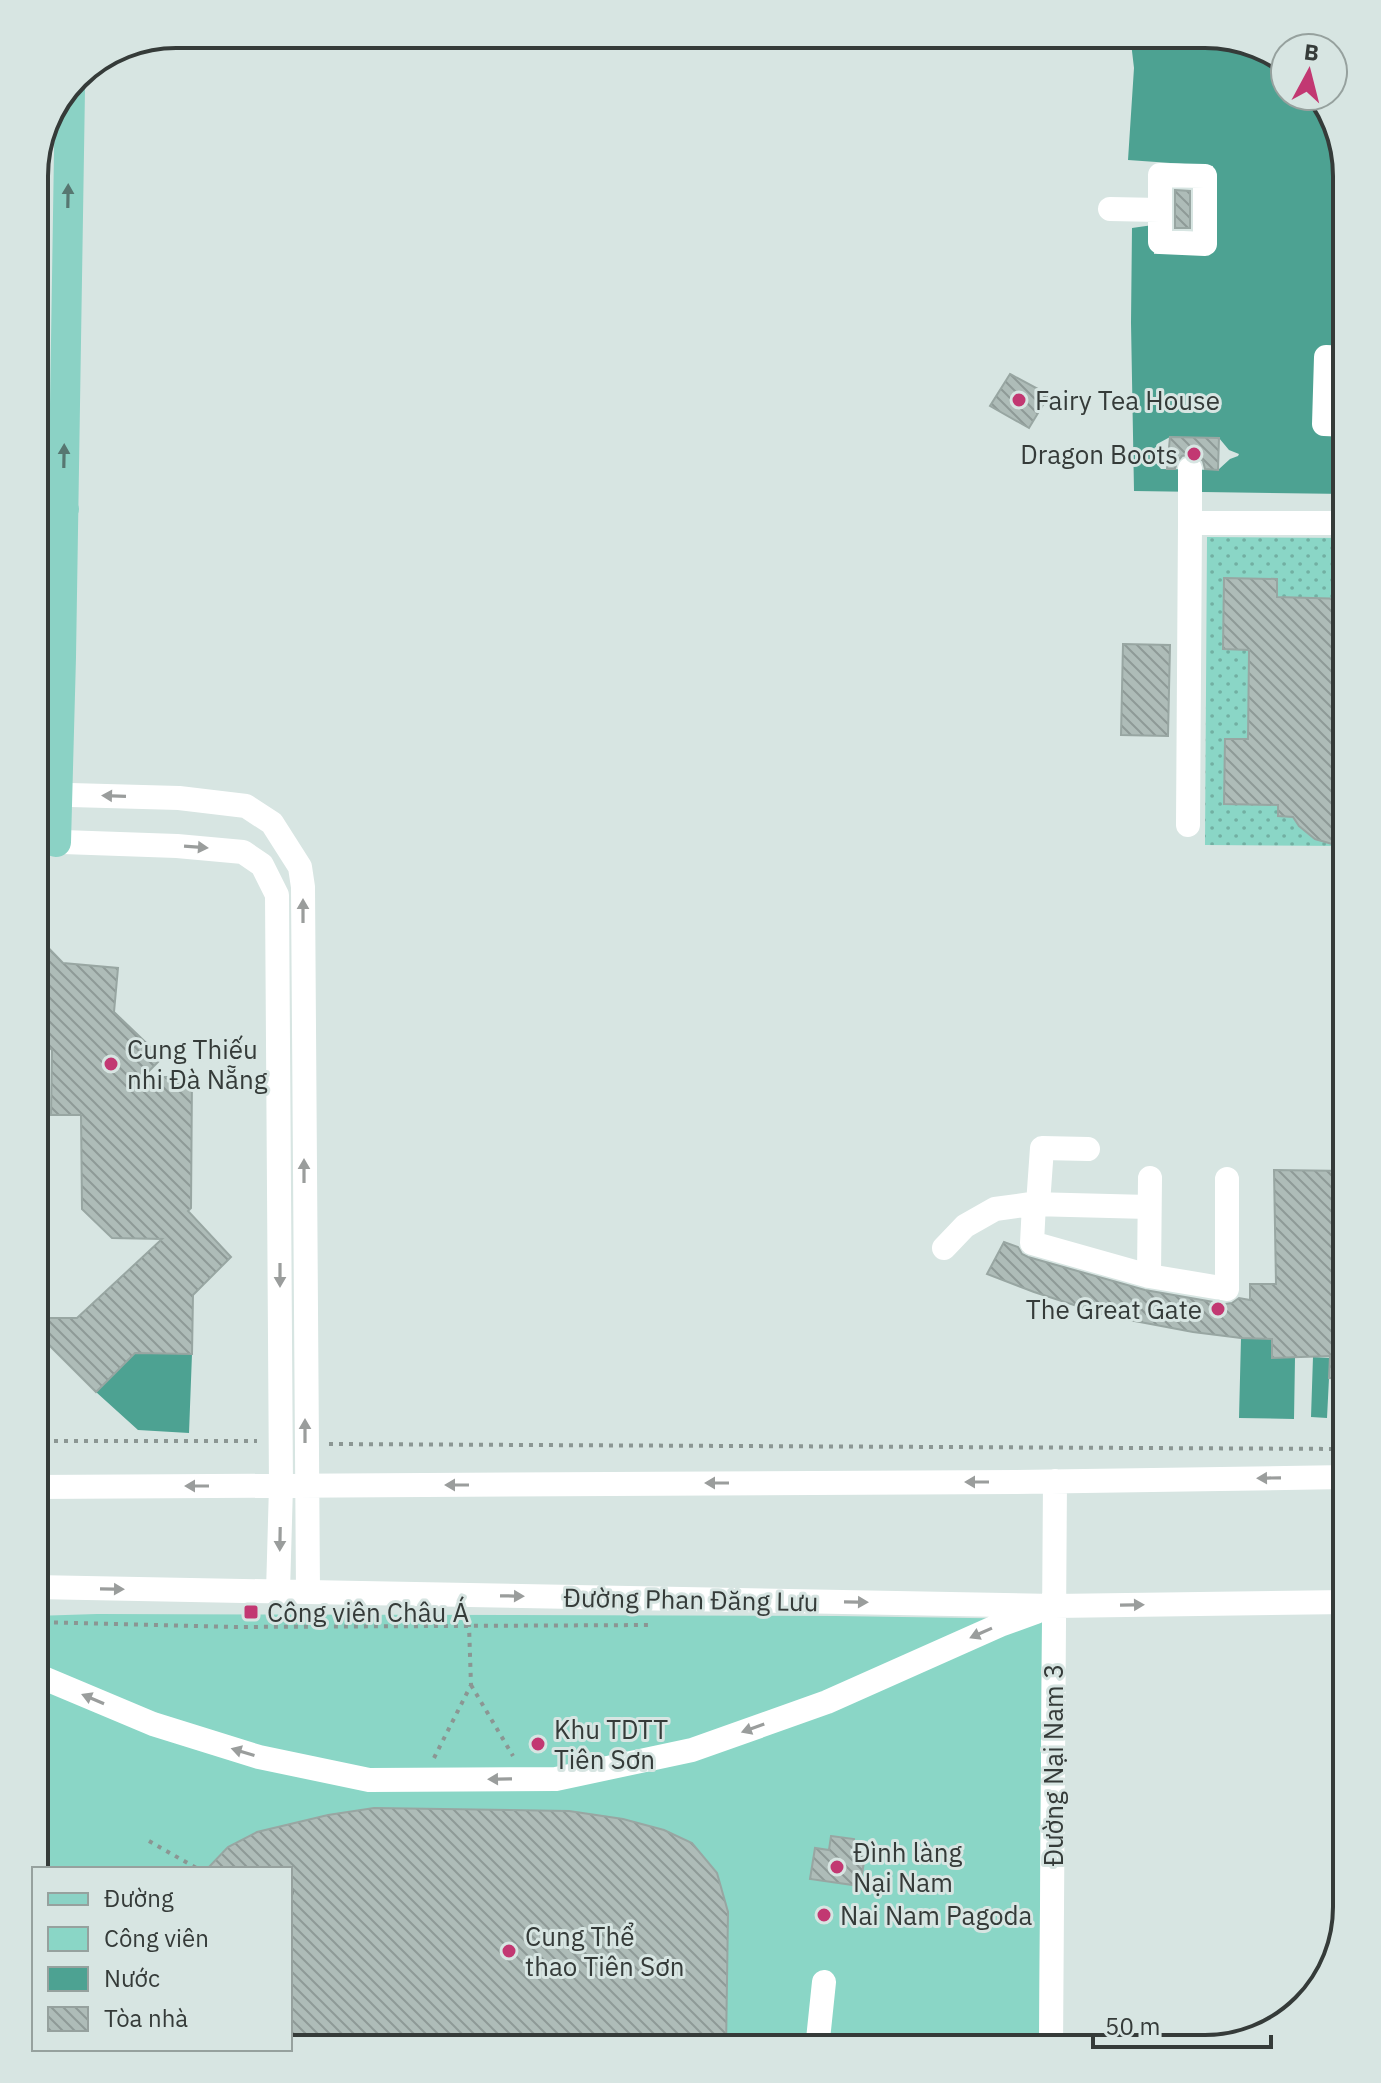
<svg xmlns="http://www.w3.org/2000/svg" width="1381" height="2083" viewBox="0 0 1381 2083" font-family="'IBM Plex Sans',sans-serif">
	<defs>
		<pattern id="grass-dots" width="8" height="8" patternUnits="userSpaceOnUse" patternTransform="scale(2)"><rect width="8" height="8" fill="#8ad6c6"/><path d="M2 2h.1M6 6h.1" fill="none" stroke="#72afa2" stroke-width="1.8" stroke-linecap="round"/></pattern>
		<pattern id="building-back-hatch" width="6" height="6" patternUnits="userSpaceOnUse" patternTransform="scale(2)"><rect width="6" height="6" fill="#aebcb8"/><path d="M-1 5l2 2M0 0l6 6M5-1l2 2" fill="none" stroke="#8e9a97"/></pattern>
	</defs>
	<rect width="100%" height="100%" fill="#d7e5e2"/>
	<path fill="url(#grass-dots)" d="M 1207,537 L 1347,538 L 1347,599 L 1277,597 L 1277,579 L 1224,578 L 1223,648 L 1249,650 L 1248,739 L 1225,739 L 1224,804 L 1269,805 L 1278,798 L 1278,816 L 1293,817 L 1332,844 L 1347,844 L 1347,846 L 1205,845 Z"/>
	<path fill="#8ad6c6" d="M 97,1614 L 836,1616 L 1042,1619 L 1039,2049 L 290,2049 L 290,1869 L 34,1869 L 34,1616 Z"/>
	<path fill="#4da292" d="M 1130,34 L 1213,34 L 1276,53 L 1285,62 L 1285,96 L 1319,96 L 1328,106 L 1347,177 L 1347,494 L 1134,491 L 1131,323 L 1132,228 L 1153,225 L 1154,254 L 1213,253 L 1213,166 L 1128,160 L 1134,68 Z
		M 1241,1338 L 1272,1339 L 1272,1357 L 1295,1358 L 1294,1419 L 1239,1418 Z
		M 135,1353 L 192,1354 L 189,1433 L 138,1430 L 96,1392 Z
		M 1313,1357 L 1330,1358 L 1327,1418 L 1311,1417 Z"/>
	<path fill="#d7e5e2" d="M 1170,437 L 1219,438 L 1229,450 L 1239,454 L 1238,456 L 1230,459 L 1218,470 L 1161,469 L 1156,463 L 1153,455 L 1157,444 Z"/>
	<path fill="url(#building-back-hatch)" stroke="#98a6a2" stroke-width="2" d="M 1175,190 L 1190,191 L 1190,228 L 1175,228 Z
		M 1010,374 L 1049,395 L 1029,428 L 990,406 Z
		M 1170,437 L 1219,438 L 1218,470 L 1205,469 L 1203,461 L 1197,456 L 1191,454 L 1182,456 L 1177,462 L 1175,469 L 1167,469 Z
		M 1224,578 L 1277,579 L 1277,597 L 1347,599 L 1347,844 L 1332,844 L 1315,839 L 1299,826 L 1293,817 L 1278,816 L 1278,805 L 1224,804 L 1225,739 L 1248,739 L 1249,650 L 1223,649 Z
		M 1123,644 L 1170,645 L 1168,736 L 1121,735 Z
		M 34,933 L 63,963 L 118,968 L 114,1012 L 162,1058 L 143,1077 L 192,1077 L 191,1208 L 188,1211 L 231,1257 L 193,1295 L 192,1354 L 135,1353 L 96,1392 L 34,1330 L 34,1318 L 77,1318 L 162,1239 L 112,1238 L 82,1209 L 81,1115 L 51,1115 L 52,1050 L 34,1032 Z
		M 1274,1170 L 1347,1171 L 1347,1379 L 1329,1378 L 1330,1356 L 1272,1358 L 1272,1339 L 1241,1338 L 1193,1332 L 1108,1316 L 1034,1292 L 987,1274 L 1004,1242 L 1018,1247 L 1022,1254 L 1028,1257 L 1145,1290 L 1225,1304 L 1232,1303 L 1239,1298 L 1250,1300 L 1250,1284 L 1276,1284 Z
		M 374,1808 L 569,1811 L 623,1819 L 664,1830 L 692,1843 L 717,1873 L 728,1912 L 726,2049 L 290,2049 L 290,1869 L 207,1869 L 228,1847 L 257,1832 L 328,1815 Z
		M 831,1836 L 854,1839 L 852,1854 L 865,1856 L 860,1886 L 810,1879 L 815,1848 L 829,1850 Z"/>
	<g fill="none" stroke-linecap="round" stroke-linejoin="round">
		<path stroke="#8b9693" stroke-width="4" stroke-dasharray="4 6" stroke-linecap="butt" d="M 34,1441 L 257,1441
			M 329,1444 L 1347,1449
			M 34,1622 L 237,1627 L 652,1625
			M 471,1685 L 513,1756
			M 434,1758 L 471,1685 L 469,1625
			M 149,1841 L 198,1869
			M 290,1892 L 299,1894"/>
		<path stroke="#fff" stroke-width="24" d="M 1110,209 L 1160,210 L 1160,242 L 1205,244 L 1205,176 L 1160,175 L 1160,210
			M 1347,425 L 1324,424 L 1326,357 L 1347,358
			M 1190,523 L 1190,469
			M 34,794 L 179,798 L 246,806 L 272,823 L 300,867 L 303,887 L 308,1592
			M 1188,825 L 1190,523 L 1347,523
			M 34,841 L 177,846 L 243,852 L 262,865 L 277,895 L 281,1486 L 278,1592
			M 1034,1204 L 1032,1243 L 1149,1276 L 1227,1289 L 1227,1179
			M 1038,1204 L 1042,1148 L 1088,1149
			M 944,1248 L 965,1226 L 995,1209 L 1031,1204 L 1149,1207
			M 1149,1276 L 1150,1178
			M 34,1487 L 1016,1482 L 1347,1477
			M 34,1587 L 1054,1606 L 1347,1602
			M 34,1674 L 153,1724 L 259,1757 L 369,1780 L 556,1779 L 692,1750 L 827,1702 L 1000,1625 L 1036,1612
			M 817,2049 L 824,1982
			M 1051,2049 L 1055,1481"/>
		<path stroke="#8bd2c5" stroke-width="30" d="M 34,509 L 64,509
			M 56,842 L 61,657 L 70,89"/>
	</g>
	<defs><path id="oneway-solid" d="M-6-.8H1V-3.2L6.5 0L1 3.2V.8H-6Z" transform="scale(2)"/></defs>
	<g fill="#577771">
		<use href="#oneway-solid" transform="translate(68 196) rotate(-89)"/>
		<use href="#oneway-solid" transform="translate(64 456) rotate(-89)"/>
	</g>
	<g fill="#9a9d9c">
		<use href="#oneway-solid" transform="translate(114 796) rotate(-178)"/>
		<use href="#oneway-solid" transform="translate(196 847) rotate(4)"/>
		<use href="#oneway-solid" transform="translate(303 911) rotate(-90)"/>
		<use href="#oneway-solid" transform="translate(304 1171) rotate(-90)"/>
		<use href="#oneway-solid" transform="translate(280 1275) rotate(90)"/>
		<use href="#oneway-solid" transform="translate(305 1431) rotate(-90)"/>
		<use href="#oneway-solid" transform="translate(1269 1478) rotate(179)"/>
		<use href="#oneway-solid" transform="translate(977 1482) rotate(180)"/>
		<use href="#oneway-solid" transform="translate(717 1483) rotate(180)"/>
		<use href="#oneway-solid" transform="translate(457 1485) rotate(180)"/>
		<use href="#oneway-solid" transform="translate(197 1486) rotate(180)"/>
		<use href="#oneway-solid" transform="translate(280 1539) rotate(91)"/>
		<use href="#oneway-solid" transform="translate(112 1589) rotate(1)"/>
		<use href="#oneway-solid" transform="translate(512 1596) rotate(1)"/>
		<use href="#oneway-solid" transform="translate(856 1602) rotate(1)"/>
		<use href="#oneway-solid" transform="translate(1132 1605) rotate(-1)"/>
		<use href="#oneway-solid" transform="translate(981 1633) rotate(156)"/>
		<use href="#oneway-solid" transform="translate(93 1699) rotate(-157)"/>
		<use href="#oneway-solid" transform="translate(753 1728) rotate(160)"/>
		<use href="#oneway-solid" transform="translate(243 1752) rotate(-163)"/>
		<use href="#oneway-solid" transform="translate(500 1779) rotate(179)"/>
	</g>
	<g fill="#c23872" stroke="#d7e5e2" stroke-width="3">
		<circle cx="1019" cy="400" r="8"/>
		<circle cx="1194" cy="454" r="8"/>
		<circle cx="111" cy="1064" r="8"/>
		<circle cx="1218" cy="1309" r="8"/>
		<rect x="243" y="1604" width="16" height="16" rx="4"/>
		<circle cx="538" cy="1744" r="8"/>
		<circle cx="837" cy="1867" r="8"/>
		<circle cx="824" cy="1915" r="8"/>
		<circle cx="509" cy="1951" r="8"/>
	</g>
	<g text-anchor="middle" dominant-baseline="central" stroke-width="6" stroke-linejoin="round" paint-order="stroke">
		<g font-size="26" fill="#353b39" stroke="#d7e5e2" text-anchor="start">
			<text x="1035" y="400">Fairy Tea House</text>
			<text x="1178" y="454" text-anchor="end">Dragon Boots</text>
			<text x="127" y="1049">Cung Thiếu<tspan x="127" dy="30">nhi Đà Nẵng</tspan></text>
			<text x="1202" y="1309" text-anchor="end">The Great Gate</text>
			<text x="267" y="1612">Công viên Châu Á</text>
			<text x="554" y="1729">Khu TDTT<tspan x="554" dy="30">Tiên Sơn</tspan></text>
			<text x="853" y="1852">Đình làng<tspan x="853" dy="30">Nại Nam</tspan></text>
			<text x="840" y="1915">Nai Nam Pagoda</text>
			<text x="525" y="1936">Cung Thể<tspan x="525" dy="30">thao Tiên Sơn</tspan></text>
		</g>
		<g font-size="26" fill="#353b39" stroke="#d7e5e2">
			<text transform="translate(691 1599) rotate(1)">Đường Phan Đăng Lưu</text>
			<text transform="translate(1053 1765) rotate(-90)">Đường Nại Nam 3</text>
		</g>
	</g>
	<path d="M0 0H1381V2083H0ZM176 48H1205A128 128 0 0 1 1333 176V1907A128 128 0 0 1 1205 2035H176A128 128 0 0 1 48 1907V176A128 128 0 0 1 176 48Z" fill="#d7e5e2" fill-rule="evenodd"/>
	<path fill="none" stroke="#353b39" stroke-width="4" d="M176 48H1205A128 128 0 0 1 1333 176V1907A128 128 0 0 1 1205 2035H176A128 128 0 0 1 48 1907V176A128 128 0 0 1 176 48Z"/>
	<rect x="32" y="1867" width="260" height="184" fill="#d7e5e2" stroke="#96a19e" stroke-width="2"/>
	<rect x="48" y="1893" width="40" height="12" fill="#8bd2c5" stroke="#96a19e" stroke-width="2"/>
	<text x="104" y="1907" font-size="24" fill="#353b39">Đường</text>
	<rect x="48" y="1927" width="40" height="24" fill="#8ad6c6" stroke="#96a19e" stroke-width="2"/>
	<text x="104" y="1947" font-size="24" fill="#353b39">Công viên</text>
	<rect x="48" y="1967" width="40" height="24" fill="#4da292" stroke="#96a19e" stroke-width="2"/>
	<text x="104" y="1987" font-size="24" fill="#353b39">Nước</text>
	<rect x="48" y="2007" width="40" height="24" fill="url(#building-back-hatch)" stroke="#96a19e" stroke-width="2"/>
	<text x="104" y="2027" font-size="24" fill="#353b39">Tòa nhà</text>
	<g transform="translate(1309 72) rotate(7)"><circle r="38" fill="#d7e5e2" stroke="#96a19e" stroke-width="2"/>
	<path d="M0-6L14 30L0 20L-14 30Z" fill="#c23872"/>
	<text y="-12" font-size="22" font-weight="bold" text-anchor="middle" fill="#353b39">B</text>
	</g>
	<path d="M1093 2035v12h178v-12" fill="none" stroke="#353b39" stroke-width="4"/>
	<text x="1105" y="2035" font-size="24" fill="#353b39" stroke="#d7e5e2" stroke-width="6" paint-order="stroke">50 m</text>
</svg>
